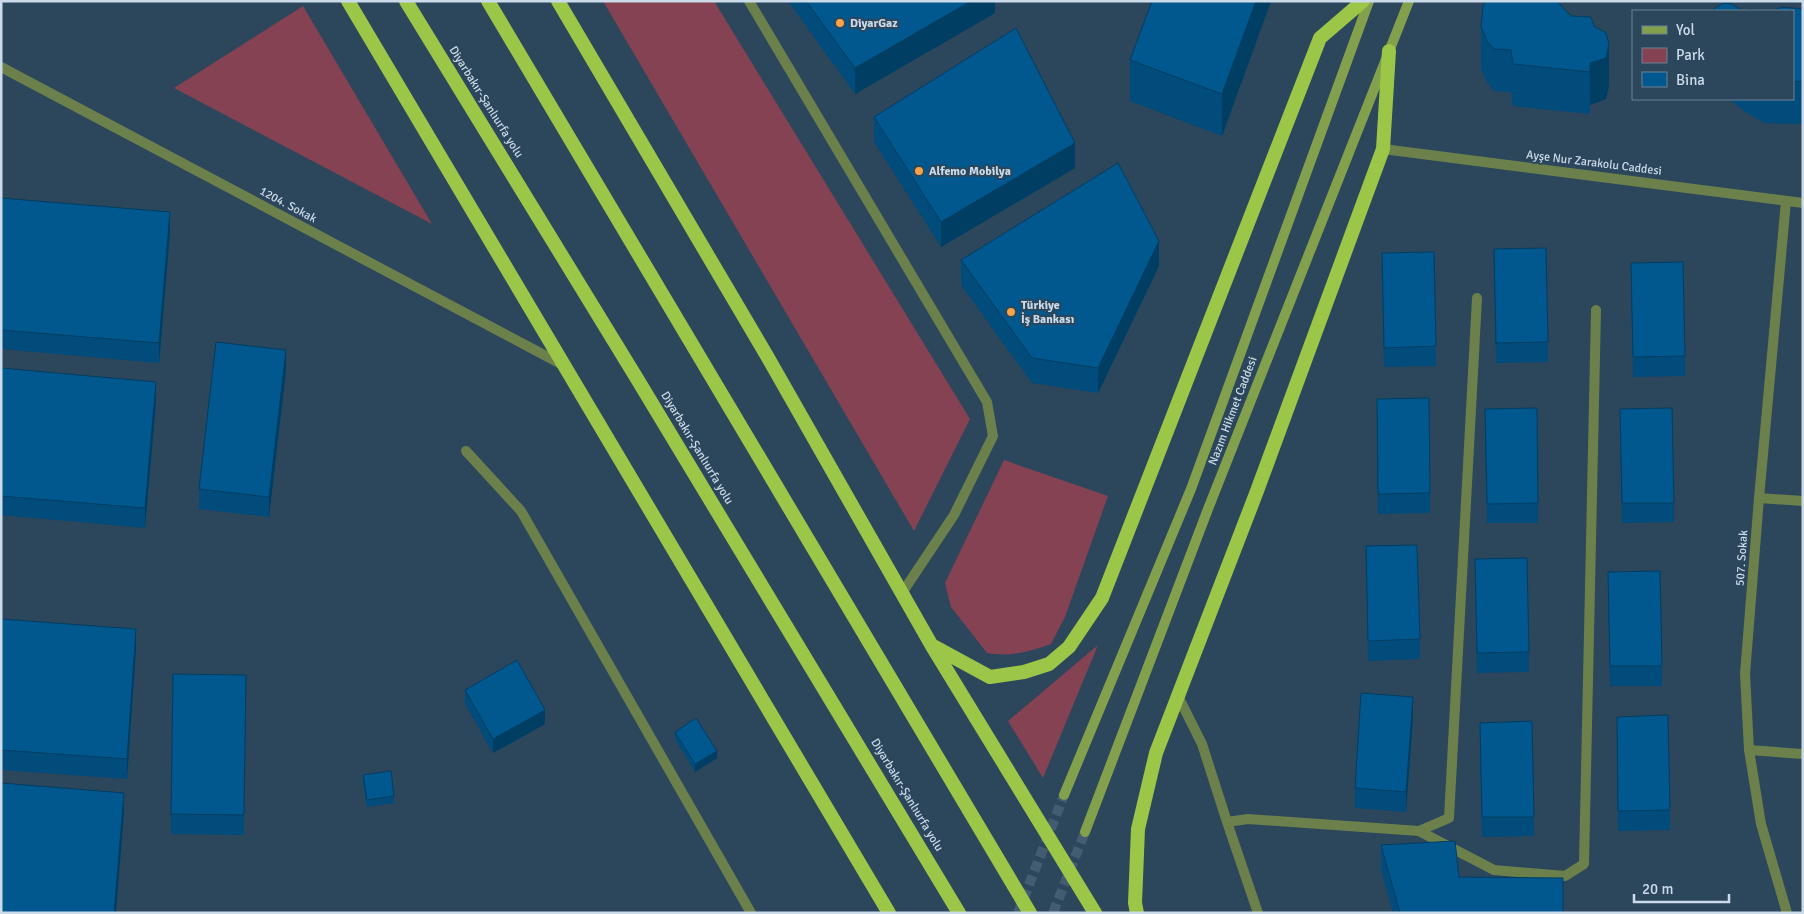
<svg xmlns="http://www.w3.org/2000/svg" width="1804" height="914" viewBox="0 0 1804 914" font-family="Signika,sans-serif">
	<rect width="100%" height="100%" fill="#2c465c"/>
	<path fill="#844252" d="M 603,1 L 714,1 L 970,419 L 914,531 Z
		M 303,6 L 432,224 L 174,88 Z
		M 1004,460 L 1108,496 L 1065,617 L 1051,644 C 1029,652 1010,657 987,653 L 951,607 L 945,583 Z
		M 1098,645 L 1043,778 L 1008,721 Z"/>
	<g fill="none" stroke-linecap="round" stroke-linejoin="round">
		<path stroke="#445c71" stroke-width="10" stroke-dasharray="10 5" stroke-linecap="butt" d="M 1018,913 L 1064,795
			M 1053,913 L 1085,832"/>
		<path stroke="#6c804c" stroke-width="10" d="M 749,1 L 987,402 L 993,436 L 954,515 L 902,593
			M 466,451 L 521,511 L 751,913
			M 1759,498 L 1803,501
			M 1178,696 L 1202,744 L 1227,822
			M 1749,750 L 1803,754
			M 1419,831 L 1494,870 L 1565,876 L 1584,864 L 1596,310
			M 1258,913 L 1227,822 L 1248,819 L 1419,831 L 1449,818 L 1477,298"/>
		<path stroke="#6c804c" stroke-width="10" d="M 1786,201 L 1759,498 L 1745,674 L 1749,750 L 1761,824 L 1787,913"/>
		<path stroke="#6c804c" stroke-width="10" d="M 1,67 L 563,365
			M 1383,149 L 1803,203"/>
		<path stroke="#83a14c" stroke-width="10" d="M 1064,795 L 1191,489 L 1369,1
			M 1085,832 L 1208,509 L 1409,1"/>
		<path stroke="#9cc647" stroke-width="14" d="M 348,1 L 889,913
			M 406,1 L 636,377 L 959,913
			M 488,1 L 1030,913
			M 558,1 L 767,356 L 932,646 L 1095,913
			M 933,646 L 990,677 L 1024,672 L 1049,664 L 1069,647 L 1102,598 L 1320,38 L 1363,1
			M 1137,913 L 1135,903 L 1138,829 L 1156,753 L 1257,491 L 1383,149 L 1389,51"/>
	</g>
	<path fill="#014c7a" d="M 788,1 L 995,1 L 995,13 L 855,94 Z
		M 1152,1 L 1271,1 L 1222,136 L 1130,101 L 1130,60 Z
		M 1557,1 L 1609,86 L 1606,99 L 1590,105 L 1590,114 L 1513,106 L 1511,92 L 1494,91 L 1487,82 L 1481,69 L 1481,27 Z
		M 1803,9 L 1803,123 L 1799,124 L 1765,123 L 1747,113 L 1729,99 L 1793,99 L 1793,11 Z
		M 874,117 L 1075,168 L 941,247 L 874,142 Z
		M 1,198 L 170,232 L 159,363 L 1,349 Z
		M 1382,253 L 1436,346 L 1436,366 L 1384,367 Z
		M 961,260 L 1159,266 L 1098,393 L 1032,383 L 961,285 Z
		M 1494,268 L 1548,342 L 1548,362 L 1496,363 Z
		M 1631,282 L 1685,356 L 1685,376 L 1633,377 Z
		M 1,368 L 156,402 L 145,528 L 1,515 Z
		M 286,370 L 269,517 L 199,509 L 199,489 Z
		M 1377,399 L 1430,493 L 1430,513 L 1378,514 Z
		M 1485,429 L 1538,503 L 1538,523 L 1487,523 Z
		M 1620,429 L 1674,503 L 1674,522 L 1622,523 Z
		M 1366,546 L 1420,639 L 1420,659 L 1368,661 Z
		M 1475,579 L 1529,652 L 1529,672 L 1477,673 Z
		M 1608,592 L 1662,666 L 1662,686 L 1610,686 Z
		M 1,619 L 136,649 L 127,779 L 1,770 Z
		M 246,675 L 244,835 L 171,834 L 171,814 Z
		M 465,690 L 545,724 L 493,753 L 465,704 Z
		M 1413,717 L 1406,812 L 1355,808 L 1355,788 Z
		M 675,732 L 717,758 L 695,772 L 675,739 Z
		M 1617,736 L 1670,810 L 1670,830 L 1618,831 Z
		M 1480,743 L 1534,817 L 1534,836 L 1482,837 Z
		M 363,775 L 394,796 L 394,803 L 367,807 L 363,782 Z
		M 1381,845 L 1459,877 L 1563,913 L 1393,913 L 1381,870 Z"/>
	<path fill="#013e63" d="M 971,1 L 995,1 L 995,13 L 855,94 L 855,68 Z
		M 1256,1 L 1271,1 L 1222,136 L 1222,94 Z
		M 1609,44 L 1609,86 L 1606,99 L 1590,105 L 1590,114 L 1590,63 Z
		M 1075,143 L 1075,168 L 941,247 L 941,222 Z
		M 170,212 L 170,232 L 159,363 L 159,343 Z
		M 1159,241 L 1159,266 L 1098,393 L 1098,368 Z
		M 286,350 L 286,370 L 269,517 L 269,497 Z
		M 156,382 L 156,402 L 145,528 L 145,508 Z
		M 136,629 L 136,649 L 127,779 L 127,759 Z
		M 1413,697 L 1413,717 L 1406,812 L 1406,792 Z
		M 545,710 L 545,724 L 493,753 L 493,739 Z
		M 717,751 L 717,758 L 695,772 L 695,764 Z
		M 124,793 L 124,813 L 116,913 L 114,913 Z"/>
	<path fill="#01588e" stroke="#013e63" d="M 806,1 L 971,1 L 855,68 Z
		M 1152,1 L 1256,1 L 1222,94 L 1130,60 Z
		M 1486,1 L 1557,1 L 1571,16 L 1591,17 L 1594,26 L 1606,33 L 1609,44 L 1606,58 L 1590,63 L 1590,72 L 1513,64 L 1511,50 L 1494,49 L 1487,41 L 1481,27 L 1483,6 Z
		M 1723,3 L 1732,4 L 1743,11 L 1714,11 L 1714,9 Z
		M 1781,7 L 1803,9 L 1803,81 L 1793,82 L 1793,11 L 1774,11 Z
		M 1751,9 L 1756,11 L 1745,11 Z
		M 1016,28 L 1075,143 L 941,222 L 874,117 Z
		M 1118,163 L 1159,241 L 1098,368 L 1032,358 L 961,260 Z
		M 1,198 L 170,212 L 159,343 L 1,330 Z
		M 1546,248 L 1548,342 L 1496,343 L 1494,249 Z
		M 1434,252 L 1436,346 L 1384,348 L 1382,253 Z
		M 1683,262 L 1685,356 L 1633,357 L 1631,263 Z
		M 216,342 L 286,350 L 269,497 L 199,489 Z
		M 1,368 L 156,382 L 145,508 L 1,496 Z
		M 1429,398 L 1430,493 L 1378,494 L 1377,399 Z
		M 1537,408 L 1538,503 L 1487,504 L 1485,409 Z
		M 1672,408 L 1674,503 L 1622,503 L 1620,409 Z
		M 1417,545 L 1420,639 L 1368,641 L 1366,546 Z
		M 1527,558 L 1529,652 L 1477,653 L 1475,559 Z
		M 1660,571 L 1662,666 L 1610,666 L 1608,572 Z
		M 1,619 L 136,629 L 127,759 L 1,750 Z
		M 517,660 L 545,710 L 493,739 L 465,690 Z
		M 173,674 L 246,675 L 244,815 L 171,814 Z
		M 1361,693 L 1413,697 L 1406,792 L 1355,788 Z
		M 1668,715 L 1670,810 L 1618,811 L 1617,717 Z
		M 696,718 L 717,751 L 695,764 L 675,732 Z
		M 1532,721 L 1534,817 L 1482,817 L 1480,723 Z
		M 391,771 L 394,796 L 367,800 L 363,775 Z
		M 1,783 L 124,793 L 114,913 L 1,913 Z
		M 1455,841 L 1459,877 L 1563,878 L 1563,913 L 1400,913 L 1381,845 Z"/>
	<g fill="#f5a346" stroke="#2c465c" stroke-width="2">
		<circle cx="840" cy="23" r="5"/>
		<circle cx="919" cy="171" r="5"/>
		<circle cx="1011" cy="312" r="5"/>
	</g>
	<g text-anchor="middle" dominant-baseline="central" stroke-width="4" stroke-linejoin="round" paint-order="stroke">
		<g font-size="12" font-weight="bold" fill="#ccdbe9" stroke="#2c465c" text-anchor="start">
			<text x="850" y="23">DiyarGaz</text>
			<text x="929" y="171">Alfemo Mobilya</text>
			<text x="1021" y="305">Türkiye<tspan x="1021" dy="14">İş Bankası</tspan></text>
		</g>
		<g font-size="12" fill="#ccdbe9" stroke="#2c465c">
			<text transform="translate(486 102) rotate(58)">Diyarbakır-Şanlıurfa yolu</text>
			<text transform="translate(1594 163) rotate(7)">Ayşe Nur Zarakolu Caddesi</text>
			<text transform="translate(288 205) rotate(28)">1204. Sokak</text>
			<text transform="translate(1233 411) rotate(-69)">Nazım Hikmet Caddesi</text>
			<text transform="translate(697 448) rotate(59)">Diyarbakır-Şanlıurfa yolu</text>
			<text transform="translate(1742 558) rotate(-86)">507. Sokak</text>
			<text transform="translate(907 795) rotate(59)">Diyarbakır-Şanlıurfa yolu</text>
		</g>
	</g>
	<rect width="1804" height="914" fill="none" stroke="#ccdbe9" stroke-width="5"/>
	<rect x="1632" y="10" width="162" height="90" fill="#2c465c" stroke="#6c8294"/>
	<rect x="1642" y="26" width="25" height="8" fill="#83a14c" stroke="#6c8294"/>
	<text x="1676" y="35" font-size="15" fill="#ccdbe9">Yol</text>
	<rect x="1642" y="48" width="25" height="15" fill="#844252" stroke="#6c8294"/>
	<text x="1676" y="60" font-size="15" fill="#ccdbe9">Park</text>
	<rect x="1642" y="72" width="25" height="15" fill="#01588e" stroke="#6c8294"/>
	<text x="1676" y="85" font-size="15" fill="#ccdbe9">Bina</text>
	<path d="M1634 894v8h95v-8" fill="none" stroke="#ccdbe9" stroke-width="2.5"/>
	<text x="1642" y="894" font-size="15" fill="#ccdbe9" stroke="#2c465c" stroke-width="4" paint-order="stroke">20 m</text>
</svg>
